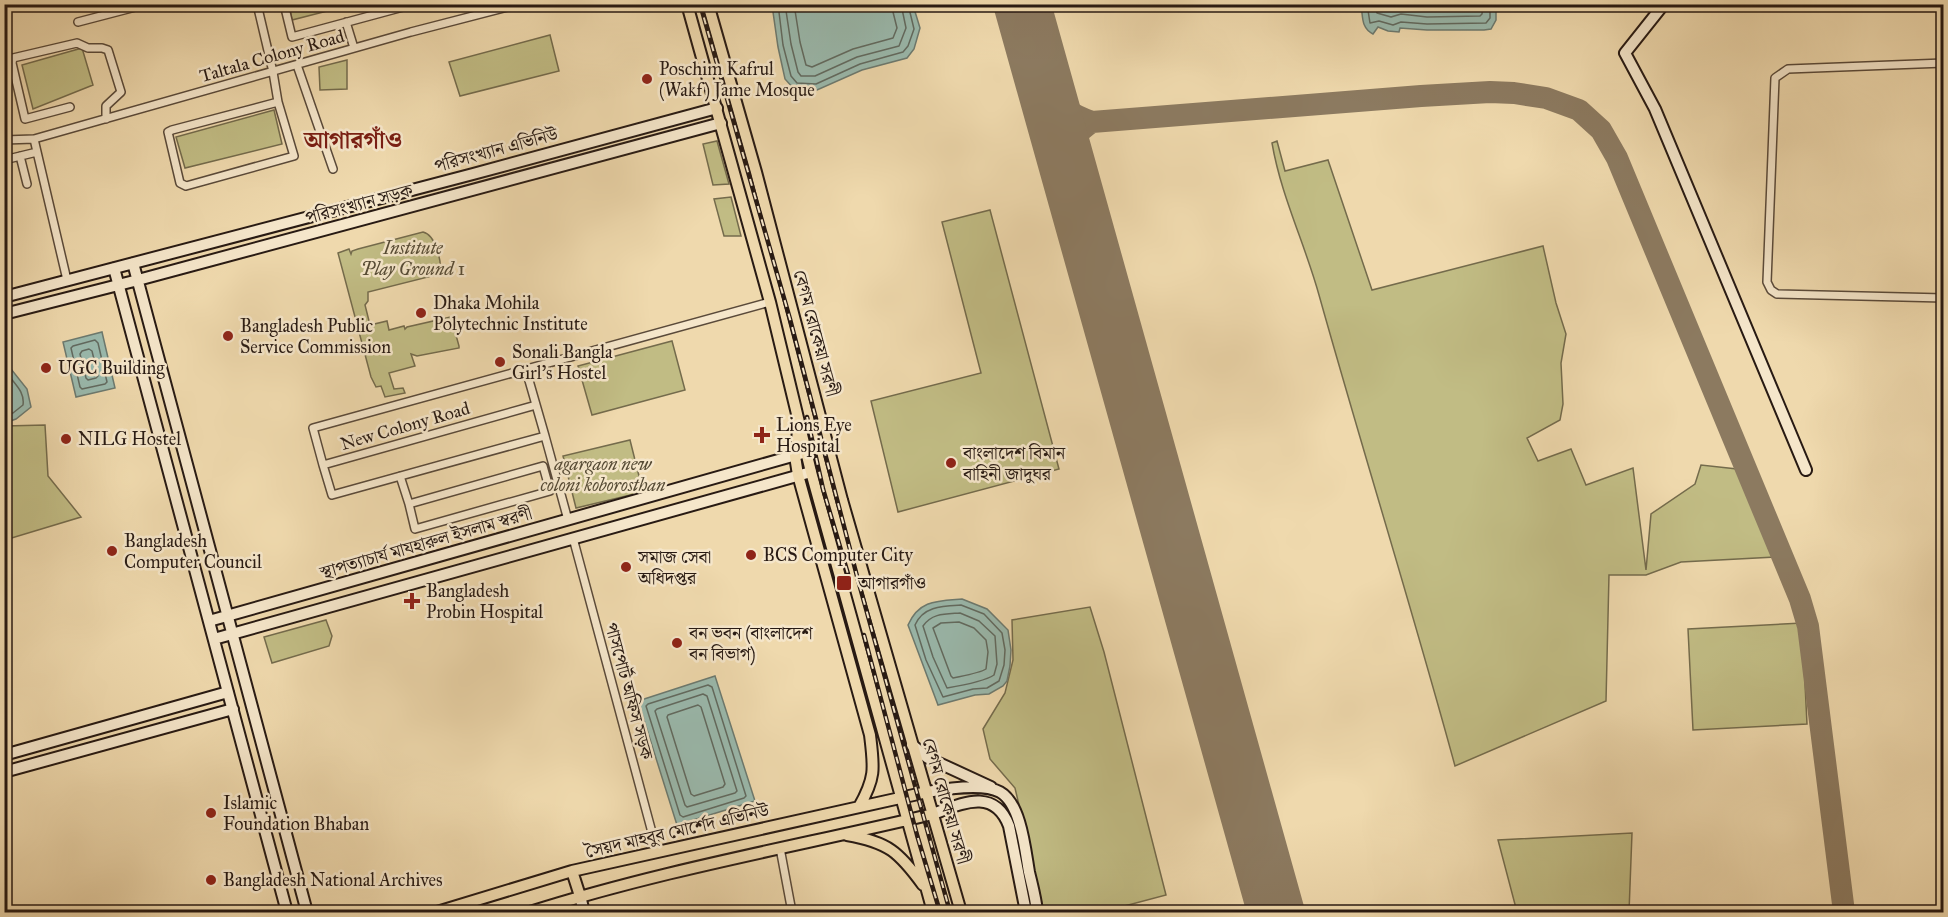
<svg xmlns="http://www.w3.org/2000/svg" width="1948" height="917" viewBox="0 0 1948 917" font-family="'IM FELL Great Primer','Noto Serif Bengali',serif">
	<rect width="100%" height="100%" fill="#efd9ad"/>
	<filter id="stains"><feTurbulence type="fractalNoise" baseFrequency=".00333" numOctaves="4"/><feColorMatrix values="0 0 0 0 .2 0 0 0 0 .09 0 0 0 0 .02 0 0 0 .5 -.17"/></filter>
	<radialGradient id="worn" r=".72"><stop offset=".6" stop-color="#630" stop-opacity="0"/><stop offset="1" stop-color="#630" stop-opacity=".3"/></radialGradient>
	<path fill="#c1bc84" stroke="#746b4c" stroke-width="1.5" d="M 289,4 L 351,4 L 351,5 L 292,20 Z
		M 550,35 L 559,71 L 460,96 L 449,62 Z
		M 82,48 L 93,85 L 33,109 L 22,65 Z
		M 347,60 L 347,89 L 320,90 L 319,67 Z
		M 274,110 L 282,144 L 185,168 L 176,137 Z
		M 717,141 L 729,184 L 713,185 L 703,144 Z
		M 1277,141 L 1285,171 L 1328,160 L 1372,290 L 1543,246 L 1556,303 L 1566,334 L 1561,363 L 1563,404 L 1560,420 L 1527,438 L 1538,461 L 1571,449 L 1586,485 L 1633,468 L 1646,570 L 1651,514 L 1695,484 L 1701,465 L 1737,469 L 1775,557 L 1681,562 L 1646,575 L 1609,575 L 1606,701 L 1455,766 C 1412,608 1363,452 1319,295 C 1305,244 1281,196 1272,143 Z
		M 731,197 L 741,236 L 724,236 L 714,199 Z
		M 990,210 L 1059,469 L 898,512 L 871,401 L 981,373 L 942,222 Z
		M 423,232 C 436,235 442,262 440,274 L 368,292 L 368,301 L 365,305 L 370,325 L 387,321 L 389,330 L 404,326 L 405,329 L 407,327 L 451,317 L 459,346 L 459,348 L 417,356 L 411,354 L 415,366 L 389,373 L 394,389 L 403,388 L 405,393 L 385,397 L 381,386 L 376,387 L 371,377 L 338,253 L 349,249 L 351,254 L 352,251 L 358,249 Z
		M 672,341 L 685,390 L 592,415 L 578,366 Z
		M 45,425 L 48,476 L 81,517 L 5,540 L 5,426 Z
		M 630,440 L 643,492 L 576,508 L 563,456 Z
		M 1090,607 L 1104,652 L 1166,895 L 1102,912 L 1044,912 L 1015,788 L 990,759 L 983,729 L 1005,693 L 1013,660 L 1012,620 Z
		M 326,620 L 332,636 L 329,646 L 272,663 L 264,637 Z
		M 1802,623 L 1807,724 L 1693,730 L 1688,629 Z
		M 1632,833 L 1629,912 L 1517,912 L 1498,840 Z"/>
	<path fill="#9abaae" stroke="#6c7a70" stroke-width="1.5" d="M 772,5 L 913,5 L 920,28 L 914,49 L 907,58 L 862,70 L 817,90 L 794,89 L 785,79 L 778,47 Z
		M 1361,5 L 1496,5 L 1496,20 L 1491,29 L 1484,30 L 1427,30 L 1400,28 L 1399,32 L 1388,31 L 1378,27 L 1373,34 C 1361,28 1363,17 1361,5 Z
		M 102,332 L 115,388 L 76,397 L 63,342 Z
		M 5,335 L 7,335 L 11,369 L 27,389 L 31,407 L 16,419 L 5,423 Z
		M 962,599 L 987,609 L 1008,630 L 1011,650 L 1010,666 L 1007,681 L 1003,686 L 989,694 L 975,695 L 938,705 L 908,625 C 919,600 937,601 962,599 Z
		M 715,676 L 755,801 L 677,825 L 638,701 Z"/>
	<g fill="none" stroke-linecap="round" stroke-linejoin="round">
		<path stroke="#616a60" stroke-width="1.5" d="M 778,4 L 783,45 L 791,76 L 797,83 L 816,84 L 860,64 L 903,52 L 908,46 L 914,29 L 908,4
			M 785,4 L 791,44 L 798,72 L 801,76 L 815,76 L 857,57 L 899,46 L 906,28 L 901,4
			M 794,4 L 800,42 L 806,65 L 812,67 L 853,49 L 893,38 L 897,28 L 891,4
			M 1367,4 L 1370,23 L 1379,21 L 1393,25 L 1401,22 L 1427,24 L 1486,23 L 1490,18 L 1490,4
			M 1375,4 L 1377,13 L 1391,17 L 1401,14 L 1427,17 L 1480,16 L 1482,14 L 1483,4
			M 1384,4 L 1390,7 L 1400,5 L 1427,8 L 1471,7 L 1473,4
			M 95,340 L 98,343 L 107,382 L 105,384 L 82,389 L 80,387 L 71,348 L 73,346 Z
			M 89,349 L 92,351 L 98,376 L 96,378 L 88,380 L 86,378 L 80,354 L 82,351 Z
			M 4,358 C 5,363 4,369 7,373 C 14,384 25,391 23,405 L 13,413 L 4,416
			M 961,605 L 984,614 L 1002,633 L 1005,650 L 1004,665 L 999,681 L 987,688 L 973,689 L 943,697 L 926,660 L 915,625 C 923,606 943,606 961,605 Z
			M 960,613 L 979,621 L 995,636 L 997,664 L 994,675 C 985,681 959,686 947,688 L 933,657 L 923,626 C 932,613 945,614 960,613 Z
			M 959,622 L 974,628 L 986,640 L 988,652 L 986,669 C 980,673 962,676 953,678 L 951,676 L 933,628 L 941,623 Z
			M 708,685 L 712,687 L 746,796 L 744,798 L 683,817 L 680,815 L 646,706 L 648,704 Z
			M 703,694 L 707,696 L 737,791 L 735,793 L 687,807 L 685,805 L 655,711 L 657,709 Z
			M 698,705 L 701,707 L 725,784 L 723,787 L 694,796 L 691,794 L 667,717 L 668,715 Z"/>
		<path stroke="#8c7a60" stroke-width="22" d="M 1047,92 C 1058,107 1075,116 1092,122
			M 1066,160 C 1068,143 1078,131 1092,122 L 1421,96 L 1490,92 L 1514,93 L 1546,98 L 1579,110 L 1601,130 L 1617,158 L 1800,599 L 1808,626 L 1844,912"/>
		<path stroke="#8c7a60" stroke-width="57" d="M 1022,4 L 1276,912"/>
		<defs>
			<path id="street" d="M 257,4 L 273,72 L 278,102 L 294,156 L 186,186 L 180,183 L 168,132 L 172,130 L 278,102
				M 284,4 L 292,37 L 403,7 L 402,4
				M 78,22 L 147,4
				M 346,22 L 354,48
				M 1944,63 L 1788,69 L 1775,78 L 1767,282 L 1771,290 L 1777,294 L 1944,298
				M 297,65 L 333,169
				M 70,107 L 25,119 L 12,63 L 13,58 L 77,43 L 88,48 L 102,48 L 108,50 L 121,92 L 106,106 L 106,119
				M 34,139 L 411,32 L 519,4
				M 4,140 L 34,139 L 67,280
				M 20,156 L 27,184
				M 4,160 L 37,152
				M 526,370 L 545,436
				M 400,476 L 409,504 L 543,466 L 550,491 L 415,529 L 409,504
				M 568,520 L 545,436 L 332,495 L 323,465 L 536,405 L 323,465 L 313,428 L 770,302
				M 573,538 L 657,851
				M 780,848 L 792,912"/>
			<path id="secondary" d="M 1664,4 L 1625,53 L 1655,109 L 1806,470
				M 133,263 L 307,912
				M 114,268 L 287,912
				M 4,297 L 473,174 L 717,108
				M 4,314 L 138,280 L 721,123
				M 209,621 L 803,453
				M 214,639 L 811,472
				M 912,745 L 928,758 L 991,787
				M 4,755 L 228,692
				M 4,772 L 233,709
				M 927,792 C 944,789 984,783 1000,792 C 1021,804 1025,849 1029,872 C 1032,885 1036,899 1037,912
				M 933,814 C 961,804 994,787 1009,826 L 1026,912
				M 580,896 L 584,912"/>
			<path id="primary" d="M 687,4 L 770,302 L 811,472 L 933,912
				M 708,4 L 756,172 L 842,500 L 961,912
				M 798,431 L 795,456 L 798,475 L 870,735 C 874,768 876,777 859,807
				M 847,835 C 888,842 899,852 923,885
				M 572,871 L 580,896
				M 437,912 L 572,871 L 927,792
				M 530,912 C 662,870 798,846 933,814"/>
		</defs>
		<use href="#street" stroke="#5a4a3a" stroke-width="10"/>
		<use href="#secondary" stroke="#281a13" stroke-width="14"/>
		<use href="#primary" stroke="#281a13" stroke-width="14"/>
		<use href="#street" stroke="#f5e6ca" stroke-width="7"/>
		<use href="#secondary" stroke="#f5e6ca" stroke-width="10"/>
		<use href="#primary" stroke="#efd9ad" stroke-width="10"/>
		<defs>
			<path id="rail" d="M 700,4 L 790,319 L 858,580 L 950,912
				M 807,417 L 823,489 L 848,574
				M 864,635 L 917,835 L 940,912"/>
		</defs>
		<use href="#rail" stroke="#281a13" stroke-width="4.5"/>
		<use href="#rail" stroke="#f5e6ca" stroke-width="2" stroke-dasharray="7" stroke-linecap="butt"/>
	</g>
	<g fill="#8f2418" stroke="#f5e6ca" stroke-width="2">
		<circle cx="647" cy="79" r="6"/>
		<circle cx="421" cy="313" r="6"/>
		<circle cx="228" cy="336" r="6"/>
		<circle cx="500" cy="362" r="6"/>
		<circle cx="46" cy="368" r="6"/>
		<path d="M759 426h6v6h6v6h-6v6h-6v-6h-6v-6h6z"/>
		<circle cx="66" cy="439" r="6"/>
		<circle cx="951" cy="463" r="6"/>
		<circle cx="112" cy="551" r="6"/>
		<circle cx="751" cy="555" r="6"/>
		<circle cx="626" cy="567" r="6"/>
		<rect x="836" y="575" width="16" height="16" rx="3"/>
		<path d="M409 592h6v6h6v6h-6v6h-6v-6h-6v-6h6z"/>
		<circle cx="677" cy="643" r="6"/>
		<circle cx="211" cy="813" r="6"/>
		<circle cx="211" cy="880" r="6"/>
	</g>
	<g text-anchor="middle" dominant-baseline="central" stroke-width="5" stroke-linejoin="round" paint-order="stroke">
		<g font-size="18" fill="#281a13" stroke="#f5e6ca">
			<text transform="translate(272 56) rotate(-16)">Taltala Colony Road</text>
			<text transform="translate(496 150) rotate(-15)">পরিসংখ্যান এভিনিউ</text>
			<text transform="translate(359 204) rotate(-15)">পরিসংখ্যান সড়ক</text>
			<text transform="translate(816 333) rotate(75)">বেগম রোকেয়া সরণী</text>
			<text transform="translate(405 426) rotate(-16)">New Colony Road</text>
			<text transform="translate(426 543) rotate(-16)">স্থাপত্যাচার্য মাযহারুল ইসলাম স্বরণী</text>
			<text transform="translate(629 691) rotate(75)">পাসপোর্ট অফিস সড়ক</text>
			<text transform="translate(946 801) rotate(74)">বেগম রোকেয়া সরণী</text>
			<text transform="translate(677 831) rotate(-13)">সৈয়দ মাহবুব মোর্শেদ এভিনিউ</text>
		</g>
		<g font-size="18" fill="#281a13" stroke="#f5e6ca" text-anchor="start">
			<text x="659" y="69">Poschim Kafrul<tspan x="659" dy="21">(Wakf) Jame Mosque</tspan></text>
			<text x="433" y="303">Dhaka Mohila<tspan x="433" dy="21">Polytechnic Institute</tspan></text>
			<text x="240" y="326">Bangladesh Public<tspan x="240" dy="21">Service Commission</tspan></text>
			<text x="512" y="352">Sonali Bangla<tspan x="512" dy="21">Girl's Hostel</tspan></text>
			<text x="58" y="368">UGC Building</text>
			<text x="776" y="425">Lions Eye<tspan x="776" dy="21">Hospital</tspan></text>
			<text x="78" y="439">NILG Hostel</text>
			<text x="963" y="453">বাংলাদেশ বিমান<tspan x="963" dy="21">বাহিনী জাদুঘর</tspan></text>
			<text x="124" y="541">Bangladesh<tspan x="124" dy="21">Computer Council</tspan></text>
			<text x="763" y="555">BCS Computer City</text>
			<text x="638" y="557">সমাজ সেবা<tspan x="638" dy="21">অধিদপ্তর</tspan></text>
			<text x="858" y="583">আগারগাঁও</text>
			<text x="426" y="591">Bangladesh<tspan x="426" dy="21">Probin Hospital</tspan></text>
			<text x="689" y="633">বন ভবন (বাংলাদেশ<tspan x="689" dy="21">বন বিভাগ)</tspan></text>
			<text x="223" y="803">Islamic<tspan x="223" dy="21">Foundation Bhaban</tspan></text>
			<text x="223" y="880">Bangladesh National Archives</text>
		</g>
		<g font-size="18" font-style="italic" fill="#564b35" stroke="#f5e6ca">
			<text x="413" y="248">Institute<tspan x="413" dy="21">Play Ground 1</tspan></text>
			<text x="603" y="464">agargaon new<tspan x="603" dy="21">coloni koborosthan</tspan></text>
		</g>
		<g font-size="24" font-weight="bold" fill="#7a1f14" stroke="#f5e6ca">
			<text x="353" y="140">আগারগাঁও</text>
		</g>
	</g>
	<rect width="1948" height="917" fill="none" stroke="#efd9ad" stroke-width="24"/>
	<rect x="6" y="6" width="1936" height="905" fill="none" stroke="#281a13" stroke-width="3"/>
	<rect x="12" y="12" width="1924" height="893" fill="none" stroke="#281a13" stroke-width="1.5"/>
	<rect width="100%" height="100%" filter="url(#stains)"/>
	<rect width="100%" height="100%" fill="url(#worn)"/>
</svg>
